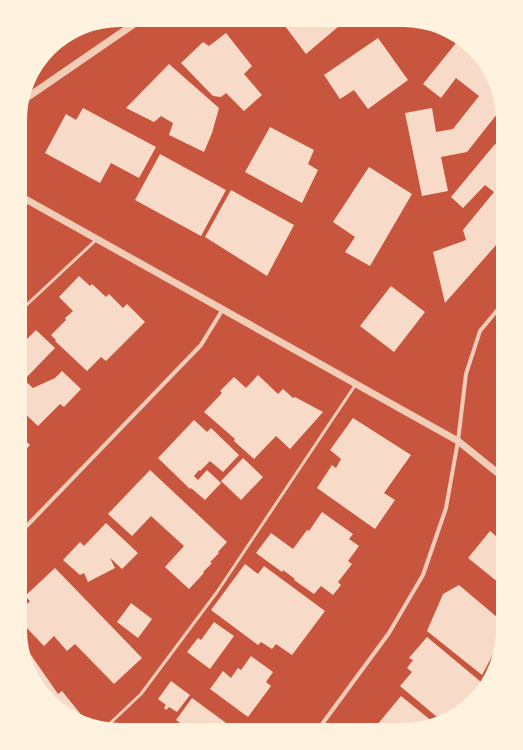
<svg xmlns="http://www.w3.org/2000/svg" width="523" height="750" viewBox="0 0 523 750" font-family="Jost,sans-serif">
	<rect width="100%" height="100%" fill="#c8553d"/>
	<path fill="#f7dbc8" d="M 345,21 L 306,54 L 282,22 L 293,22 Z
		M 226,33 L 252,66 L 244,74 L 262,95 L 244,111 L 226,93 L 221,97 L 213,96 L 181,63 L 203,42 L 209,46 Z
		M 378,38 L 408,80 L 368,109 L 354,90 L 340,99 L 324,75 Z
		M 460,38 L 464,40 L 494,76 L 501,109 L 467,152 L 441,157 L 448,191 L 422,196 L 405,113 L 432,108 L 436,132 L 453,129 L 479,96 L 456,78 L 441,98 L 423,84 Z
		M 169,64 L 219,108 L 212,133 L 204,152 L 169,135 L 173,123 L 161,116 L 154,122 L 126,108 Z
		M 83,108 L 156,147 L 139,178 L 111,163 L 100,183 L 45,153 L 66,114 L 76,120 Z
		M 270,127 L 314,150 L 308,164 L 318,170 L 302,203 L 245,172 Z
		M 495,144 L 504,152 L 504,236 L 445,303 L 433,252 L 466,240 L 463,230 L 494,192 L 485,185 L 463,208 L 451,197 Z
		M 160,154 L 226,190 L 201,236 L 135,200 Z
		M 369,167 L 412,194 L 370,266 L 345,252 L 355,237 L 333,222 Z
		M 231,190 L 294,225 L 267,276 L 205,237 Z
		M 79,276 L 90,286 L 92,284 L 106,297 L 109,294 L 123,308 L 127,304 L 145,322 L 106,361 L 101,357 L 87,371 L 55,341 L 56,340 L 51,335 L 66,320 L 65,318 L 73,311 L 59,297 Z
		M 391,286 L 425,312 L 394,352 L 360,326 Z
		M 36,330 L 55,348 L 24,380 L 33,388 L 55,378 L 62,371 L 81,389 L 64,407 L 60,404 L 38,426 L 19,408 L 19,383 L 22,380 L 19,377 L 19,347 Z
		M 258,375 L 278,394 L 283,389 L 293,398 L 295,397 L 323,412 L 290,449 L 276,436 L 254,459 L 234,441 L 235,439 L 204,412 L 222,393 L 220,391 L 234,377 L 246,388 Z
		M 353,418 L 411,455 L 384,493 L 395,500 L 375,529 L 317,488 L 332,465 L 336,468 L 341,459 L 330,450 Z
		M 194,420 L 207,432 L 211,428 L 239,455 L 223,472 L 210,461 L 200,471 L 199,470 L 194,476 L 198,480 L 207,470 L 221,483 L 205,500 L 191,488 L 190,489 L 158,458 Z
		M 19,435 L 30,445 L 19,457 Z
		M 243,458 L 263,477 L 241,500 L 221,481 Z
		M 150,470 L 227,542 L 218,552 L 219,553 L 210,562 L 212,563 L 203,572 L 204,573 L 189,589 L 165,567 L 184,546 L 151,516 L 132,536 L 108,514 Z
		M 322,512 L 353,534 L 349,539 L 359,546 L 348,561 L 352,564 L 338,582 L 341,585 L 333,595 L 321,586 L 314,594 L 294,580 L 295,579 L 283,570 L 282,572 L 256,553 L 271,533 L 293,549 L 307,530 L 309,531 Z
		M 106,523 L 138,553 L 122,569 L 110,558 L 115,568 L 88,582 L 84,573 L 80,575 L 63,560 L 80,542 L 84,546 Z
		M 490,531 L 504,543 L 504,587 L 468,558 Z
		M 245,564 L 258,574 L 264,566 L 325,611 L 292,655 L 276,644 L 272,649 L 261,642 L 258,645 L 211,610 Z
		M 55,568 L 142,658 L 114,684 L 75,644 L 67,651 L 54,636 L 44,646 L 19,620 L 19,612 L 30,601 L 25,596 Z
		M 459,585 L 504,623 L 504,634 L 482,675 L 427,631 L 443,594 Z
		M 131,603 L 152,619 L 138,638 L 117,622 Z
		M 214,622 L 234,636 L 210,669 L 187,652 L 198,638 L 201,640 Z
		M 427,637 L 481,682 L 454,715 L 447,721 L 443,722 L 400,686 L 412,672 L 407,668 L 413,660 L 409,658 Z
		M 22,642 L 58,694 L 62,691 L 83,717 L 81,719 L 59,710 L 37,681 L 35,682 L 29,674 Z
		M 251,656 L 273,672 L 266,682 L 271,686 L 248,717 L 210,689 L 223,671 L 231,678 L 238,668 L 241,670 Z
		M 171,681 L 190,695 L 177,712 L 169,707 L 166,710 L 164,708 L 166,705 L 158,699 Z
		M 401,696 L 433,722 L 432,724 L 403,731 L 372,731 Z
		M 192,698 L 237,731 L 190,730 L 176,720 Z"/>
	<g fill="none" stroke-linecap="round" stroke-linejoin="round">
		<path stroke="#f1ccb7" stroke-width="3" d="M 20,311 L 96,240
			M 104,729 L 141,694 L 217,592 L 356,384"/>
		<path stroke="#f1ccb7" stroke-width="4" d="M 19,534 L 201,345 L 223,309
			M 317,731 L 389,633 L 423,575 L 446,508 L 458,441 L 466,374 L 480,331 L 504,302"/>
		<path stroke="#f1ccb7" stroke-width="7" d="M 22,101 L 134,24
			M 20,196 L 458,441 L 504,478"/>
	</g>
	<path d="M0 0H523V750H0ZM120 26H403A94 94 0 0 1 497 120V630A94 94 0 0 1 403 724H120A94 94 0 0 1 26 630V120A94 94 0 0 1 120 26Z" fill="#fff3e0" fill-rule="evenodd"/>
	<path fill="none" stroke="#fff3e0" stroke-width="2" d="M120 26H403A94 94 0 0 1 497 120V630A94 94 0 0 1 403 724H120A94 94 0 0 1 26 630V120A94 94 0 0 1 120 26Z"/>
</svg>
